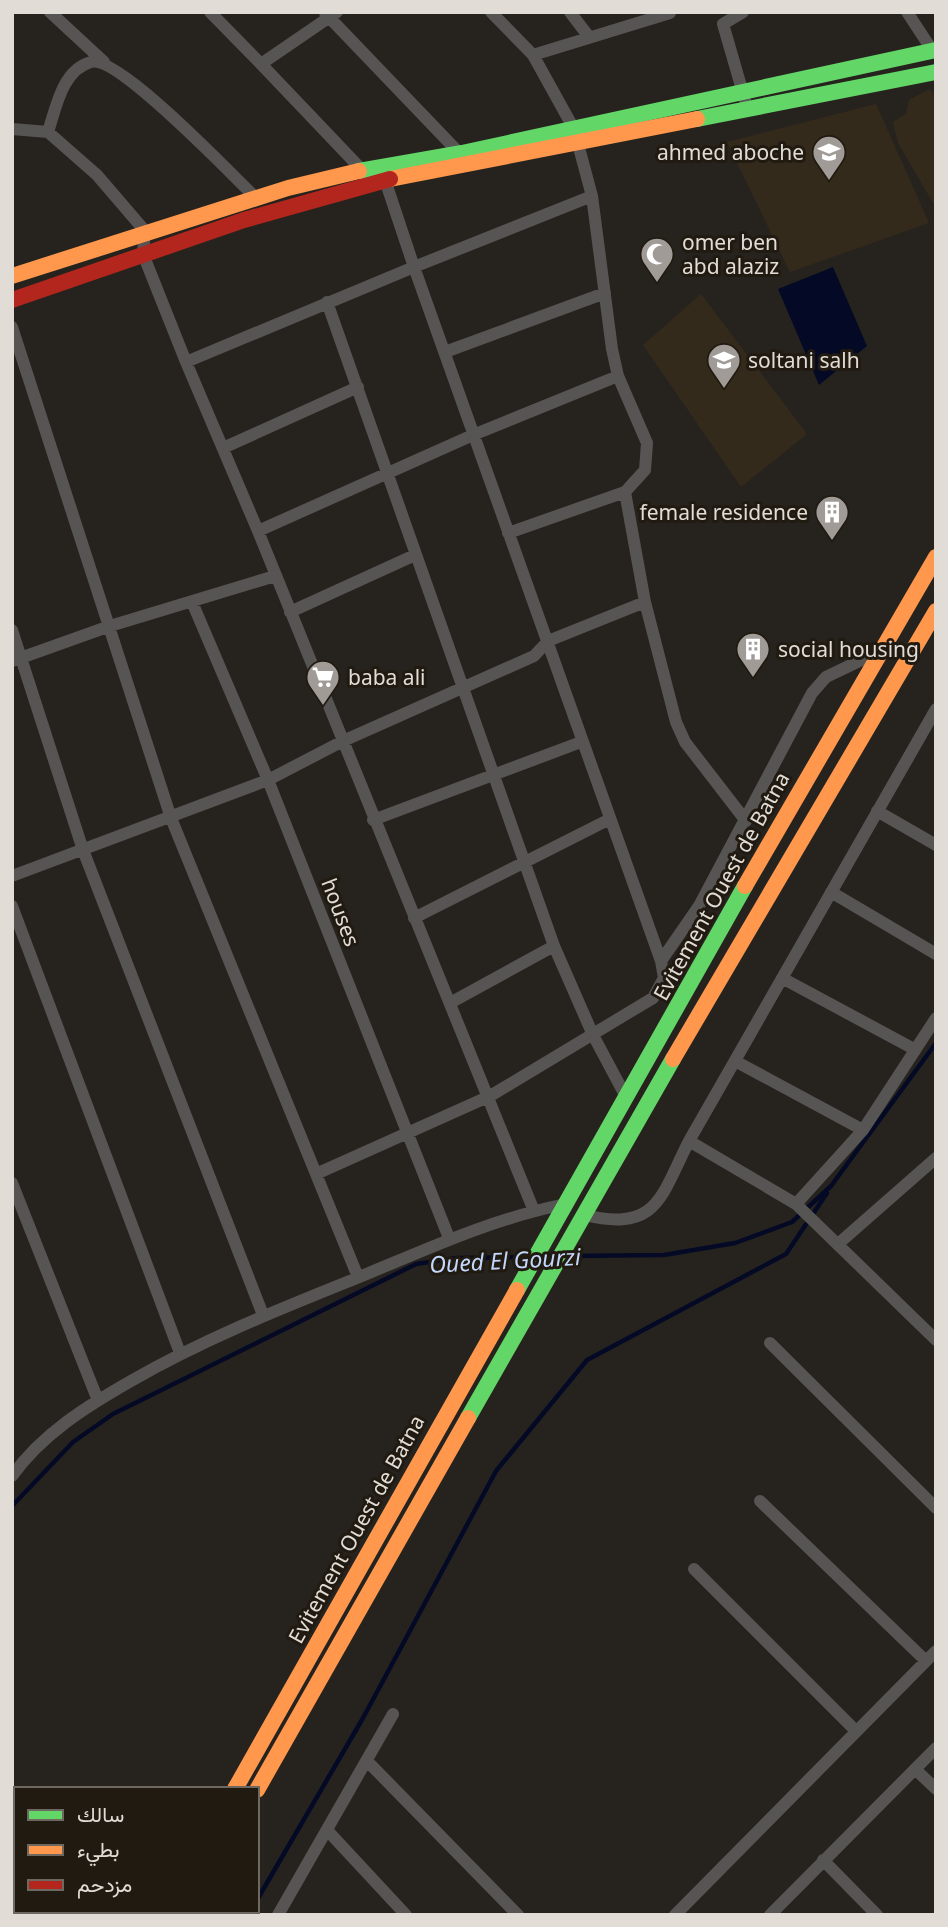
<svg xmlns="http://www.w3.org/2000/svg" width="948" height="1927" viewBox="0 0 948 1927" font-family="'Noto Sans',Vazirmatn,sans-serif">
	<rect width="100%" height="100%" fill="#26231e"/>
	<path fill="#342a1c" d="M 930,89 L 936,97 L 936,208 L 898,143 L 893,122 L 906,114 L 909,100 Z
		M 876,104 L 929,223 L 790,272 L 727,142 Z
		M 701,294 L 807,434 L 741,487 L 643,345 Z"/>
	<path fill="#040a25" d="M 833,267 L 867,346 L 819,385 L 778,289 Z"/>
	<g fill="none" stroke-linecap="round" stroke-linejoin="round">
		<path stroke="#040a25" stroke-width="4.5" d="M 568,1256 L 664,1255 L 735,1243 L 792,1222 L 831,1186 L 936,1043
			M 12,1506 L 73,1442 L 113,1414 L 416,1264 L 457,1258 L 528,1257
			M 257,1900 L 363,1718 L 496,1471 L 587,1360 L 786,1254 L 827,1193
			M 248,1915 L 250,1911"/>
		<path stroke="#575454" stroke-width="12" d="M 50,12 L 104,62
			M 210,12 L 261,64
			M 337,12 L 261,64 L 362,170
			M 491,12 L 533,55
			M 570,12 L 589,37
			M 743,12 L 723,24 L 745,100
			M 907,12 L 932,50
			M 325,13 L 464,158
			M 12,129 L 48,132 L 97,175 L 145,231 L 143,254 L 186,362 L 414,267 L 661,961
			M 48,132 C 56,108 62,70 91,62 C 118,55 231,174 255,197
			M 385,180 L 414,267 L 592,196 L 574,129 L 533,55 L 670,13
			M 327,302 L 554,946 L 593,1035 L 626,1097
			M 12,327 L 171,818 L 358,1277
			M 445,352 L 605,293
			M 186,362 L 258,531 L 534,1211
			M 223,448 L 358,387
			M 625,492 L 645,602 L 676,722 L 685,742 L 746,821
			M 258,531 L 473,435 L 618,376
			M 508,533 L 625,492 L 645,470 L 647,443 L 618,376 L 612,349 L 592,196
			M 192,602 L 268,780 L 449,1238
			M 290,612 L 415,555
			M 12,630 L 83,850 L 263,1315
			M 12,661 L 110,626 L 275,576
			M 877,811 L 936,845
			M 373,820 L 581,742
			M 12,876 L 268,780 L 343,741 L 534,656 L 548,641 L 645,602
			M 831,892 L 936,954
			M 12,906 L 180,1353
			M 414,918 L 610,819
			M 782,978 L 914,1049
			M 450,1003 L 554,946
			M 735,1061 L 863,1130
			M 689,1141 L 796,1204 L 863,1130 L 936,1018
			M 316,1174 L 490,1096 L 653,998 L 664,978 L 661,961 L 699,906 L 812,693 L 826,677 L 874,654
			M 12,1183 L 97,1398
			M 796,1204 L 936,1340
			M 584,1215 C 658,1232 660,1198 689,1141 L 936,709
			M 838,1244 L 936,1158
			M 770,1343 L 936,1508
			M 12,1476 C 42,1434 87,1406 131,1381 C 204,1339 280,1309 357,1278 C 425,1250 489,1220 561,1205
			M 760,1501 L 926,1661
			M 694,1569 L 855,1730
			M 367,1761 L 518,1915
			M 915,1769 L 936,1789
			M 327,1830 L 406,1915
			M 823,1860 L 877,1915
			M 278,1915 L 393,1714
			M 675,1915 L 936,1651
			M 770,1915 L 936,1748"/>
		<path stroke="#63d668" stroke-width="16" d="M 697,119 L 936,72
			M 359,171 L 462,153 L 936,50
			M 517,1290 L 745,886
			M 468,1418 L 673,1059
			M 186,1915 L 188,1911"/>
		<path stroke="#ff974d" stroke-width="16" d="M 390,179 L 697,119
			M 12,276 L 288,188 L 359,171
			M 745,886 L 936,557
			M 673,1059 L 936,611
			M 235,1789 L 517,1290
			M 257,1790 L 468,1418
			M 163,1915 L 166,1911"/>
		<path stroke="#b3261e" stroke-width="16" d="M 12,300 L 244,220 L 390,179"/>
	</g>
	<defs>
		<symbol id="school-pin" viewBox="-11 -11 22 30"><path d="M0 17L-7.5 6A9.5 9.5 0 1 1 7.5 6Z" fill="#a09b96" stroke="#211a11"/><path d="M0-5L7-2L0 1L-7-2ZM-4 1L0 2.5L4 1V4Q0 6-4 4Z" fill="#fff"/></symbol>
		<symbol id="mosque-pin" viewBox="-11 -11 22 30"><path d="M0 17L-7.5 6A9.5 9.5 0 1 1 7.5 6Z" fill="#a09b96" stroke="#211a11"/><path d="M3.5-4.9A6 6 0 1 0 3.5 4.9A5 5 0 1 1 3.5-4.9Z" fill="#fff"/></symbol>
		<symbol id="building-pin" viewBox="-11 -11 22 30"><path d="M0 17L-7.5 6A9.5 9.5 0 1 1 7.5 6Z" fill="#a09b96" stroke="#211a11"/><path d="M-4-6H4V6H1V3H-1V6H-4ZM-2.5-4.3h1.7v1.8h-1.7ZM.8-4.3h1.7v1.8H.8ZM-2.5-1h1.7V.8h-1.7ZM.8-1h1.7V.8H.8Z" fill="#fff"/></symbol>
		<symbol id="supermarket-pin" viewBox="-11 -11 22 30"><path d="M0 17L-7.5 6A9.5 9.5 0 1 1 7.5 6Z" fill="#a09b96" stroke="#211a11"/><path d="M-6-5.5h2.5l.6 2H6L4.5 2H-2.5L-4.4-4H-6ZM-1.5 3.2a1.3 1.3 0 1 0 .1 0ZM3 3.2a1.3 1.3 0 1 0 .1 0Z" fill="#fff"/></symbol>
	</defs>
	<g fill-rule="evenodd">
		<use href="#school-pin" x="810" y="133" width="38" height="52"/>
		<use href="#mosque-pin" x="638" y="235" width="38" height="52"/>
		<use href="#school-pin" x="705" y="341" width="38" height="52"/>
		<use href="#building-pin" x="813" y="493" width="38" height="52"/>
		<use href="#building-pin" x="734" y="630" width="38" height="52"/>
		<use href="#supermarket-pin" x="304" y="658" width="38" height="52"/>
	</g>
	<g text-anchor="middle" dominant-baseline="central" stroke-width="6" stroke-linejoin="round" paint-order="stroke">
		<g font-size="21" fill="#e1dcd6" stroke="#211a11" text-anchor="start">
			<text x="804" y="152" text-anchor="end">ahmed aboche</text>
			<text x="682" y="242">omer ben<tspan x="682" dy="24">abd alaziz</tspan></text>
			<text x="748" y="360">soltani salh</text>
			<text x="808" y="512" text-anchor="end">female residence</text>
			<text x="778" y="649">social housing</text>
			<text x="348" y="677">baba ali</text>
		</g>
		<g font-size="21" fill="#e1dcd6" stroke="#211a11">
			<text transform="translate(721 886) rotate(-61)">Evitement Ouest de Batna</text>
			<text transform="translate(341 912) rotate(69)">houses</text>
			<text transform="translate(356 1529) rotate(-61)">Evitement Ouest de Batna</text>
		</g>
		<g font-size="23" font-style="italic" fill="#c3d7fc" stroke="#211a11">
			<text transform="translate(505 1260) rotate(-3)">Oued El Gourzi</text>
		</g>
	</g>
	<rect width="948" height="1927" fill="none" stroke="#e1dcd6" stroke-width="28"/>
	<rect x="14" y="1787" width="245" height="126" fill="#211a11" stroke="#6e6860" stroke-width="2"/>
	<rect x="28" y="1810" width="35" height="10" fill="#63d668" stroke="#6e6860" stroke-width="2"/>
	<text x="77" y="1822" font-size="21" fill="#e1dcd6">سالك</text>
	<rect x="28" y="1845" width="35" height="10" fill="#ff974d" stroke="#6e6860" stroke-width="2"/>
	<text x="77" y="1857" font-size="21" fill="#e1dcd6">بطيء</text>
	<rect x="28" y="1880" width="35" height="10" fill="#b3261e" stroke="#6e6860" stroke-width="2"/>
	<text x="77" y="1892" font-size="21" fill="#e1dcd6">مزدحم</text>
</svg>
